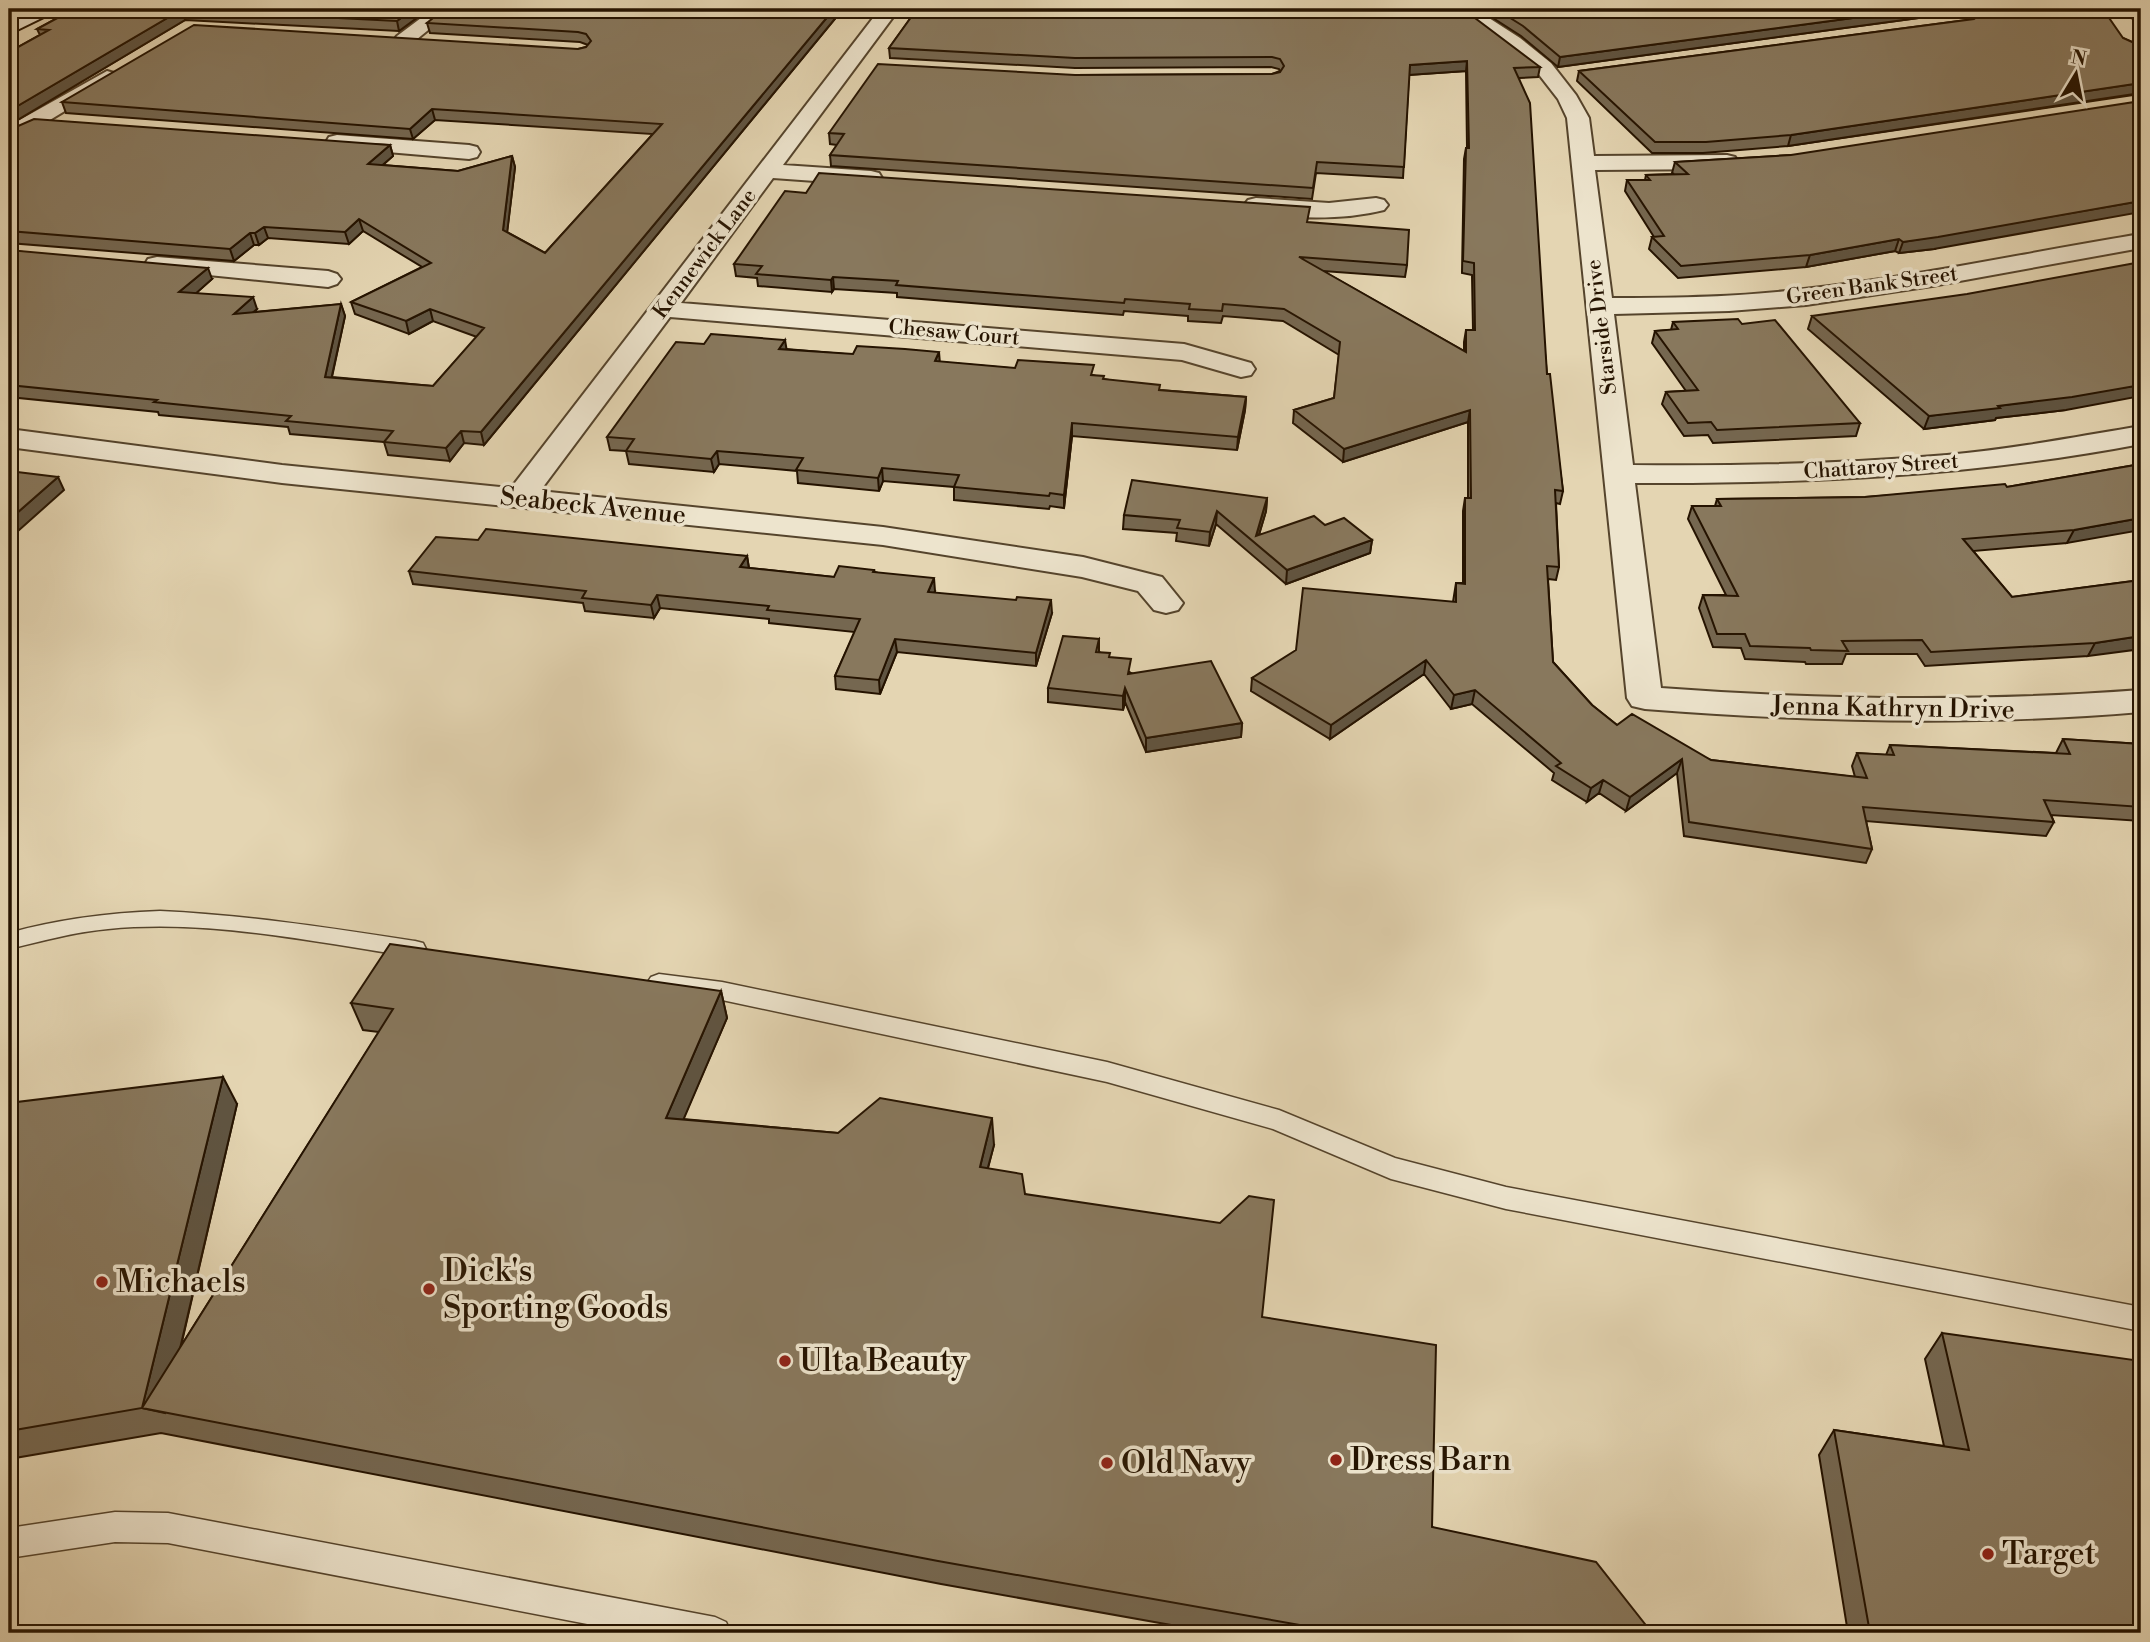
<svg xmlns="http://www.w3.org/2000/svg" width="2150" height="1642" viewBox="0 0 2150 1642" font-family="'Libre Bodoni',serif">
	<rect width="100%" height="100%" fill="#e4d5b2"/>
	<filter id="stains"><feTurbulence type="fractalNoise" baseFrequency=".00286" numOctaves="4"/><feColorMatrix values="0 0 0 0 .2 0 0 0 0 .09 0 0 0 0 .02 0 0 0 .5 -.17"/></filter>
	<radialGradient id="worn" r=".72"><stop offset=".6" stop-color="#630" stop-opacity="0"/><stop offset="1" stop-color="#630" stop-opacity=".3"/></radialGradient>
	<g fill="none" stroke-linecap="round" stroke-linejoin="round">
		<defs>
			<path id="service" d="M 160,911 C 246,915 330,928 415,941 L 423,943 L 426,949 L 423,955 L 415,957 C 314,942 210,919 108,929 C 74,932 42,941 9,949 L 9,933 C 59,919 107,913 160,911 Z
				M 659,974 L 722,982 L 1107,1062 L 1279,1110 L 1395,1158 L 1506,1187 L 2141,1307 L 2141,1331 L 1506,1209 L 1391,1179 L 1273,1129 L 1107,1082 L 722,1000 L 651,989 L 647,983 L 651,977 Z
				M 115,1512 L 168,1513 L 715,1617 L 726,1622 L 731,1633 L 634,1633 L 168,1543 L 115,1542 L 9,1558 L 9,1528 Z"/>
			<path id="minor" d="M 433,9 L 454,9 L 411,44 L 397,44 L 394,40 L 397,36 Z
				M 880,9 L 899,9 L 783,165 L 871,171 L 879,173 L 882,178 L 879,183 L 871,185 L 773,178 L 681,303 L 1184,344 L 1251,363 L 1255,369 L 1251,375 L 1241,377 L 1182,360 L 670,317 L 540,491 L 883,527 L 1083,557 L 1162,577 L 1183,603 L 1178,610 L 1166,613 L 1154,610 L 1138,591 L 1082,577 L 883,545 L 282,483 L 9,447 L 9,429 L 282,465 L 511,488 Z
				M 1453,9 L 1475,9 L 1520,38 L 1551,63 L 1576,95 L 1589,118 L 1594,156 L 1727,155 L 1735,157 L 1738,162 L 1735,167 L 1727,169 L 1595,170 L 1612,298 C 1676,298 1740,297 1804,289 C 1917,277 2029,252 2141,234 L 2141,248 L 1932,286 L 1806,305 L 1729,311 L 1614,314 L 1633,465 C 1738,466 1842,464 1947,455 C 2012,449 2076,437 2141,426 L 2141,444 C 1974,476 1806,484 1635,483 L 1661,688 C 1822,700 1981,702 2141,690 L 2141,712 C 1976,726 1811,722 1645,709 L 1632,706 L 1627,698 L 1567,118 L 1558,99 L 1537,72 Z
				M 107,71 L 114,73 L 117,77 L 114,81 L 17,140 L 9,141 L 9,126 Z
				M 337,135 L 469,145 L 477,147 L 480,152 L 477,157 L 469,159 L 329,147 L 326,142 L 329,137 Z
				M 1256,198 L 1329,203 L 1376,198 L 1384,200 L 1388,205 L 1384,210 C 1345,220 1287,220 1248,210 L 1244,205 L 1248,200 Z
				M 157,257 L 328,271 L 337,274 L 341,279 L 337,284 L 328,287 L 148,269 L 145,264 L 148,259 Z"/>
			<path id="tertiary" d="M 2118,9 L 2141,9 L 2141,21 L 2120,13 Z"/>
			<path id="secondary" d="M 31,9 L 54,9 L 52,13 L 9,34 L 9,21 Z"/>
		</defs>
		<use href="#service" stroke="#55442c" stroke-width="3"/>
		<use href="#minor" stroke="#55442c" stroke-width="4"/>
		<use href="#tertiary" stroke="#55442c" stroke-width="4"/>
		<use href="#secondary" stroke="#251300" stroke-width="4"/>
		<use href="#service" fill="#ede4cd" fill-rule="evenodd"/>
		<use href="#minor" fill="#ede4cd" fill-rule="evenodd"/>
		<use href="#tertiary" fill="#ede4cd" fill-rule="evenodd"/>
		<use href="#secondary" fill="#ede4cd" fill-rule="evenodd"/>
	</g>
	<path fill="#756750" stroke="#251300" stroke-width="2" d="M 74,9 L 429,9 L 399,31 L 185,20 L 9,125 L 9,52 L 40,35 L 37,29 Z
		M 843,9 L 484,445 L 464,443 L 450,461 L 388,455 L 384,442 L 290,434 L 288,427 L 159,415 L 158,412 L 9,397 L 9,250 L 212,279 L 196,293 L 257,309 L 254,312 L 341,304 L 345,316 L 332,377 L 433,386 L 477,337 L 433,321 L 409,334 L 355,314 L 351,302 L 422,267 L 363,231 L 349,244 L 268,238 L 259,245 L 254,245 L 234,261 L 9,243 L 9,130 L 390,145 L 393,156 L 383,165 L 458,171 L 512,156 L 515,167 L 507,232 L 545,253 L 653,134 L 435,120 L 413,139 L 66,113 L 62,102 L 578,49 L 586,47 L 588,45 L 580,42 L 430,33 L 427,23 Z
		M 917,9 L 1540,67 L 1538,77 L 1519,78 L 1547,374 L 1563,491 L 1560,504 L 1556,503 L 1559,567 L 1556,580 L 1548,579 L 1553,662 L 1592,705 L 1617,725 L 1711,760 L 1855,777 L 1852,766 L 1857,753 L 1886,755 L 1890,745 L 2056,753 L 2063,739 L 2141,744 L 2141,821 L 2051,815 L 2054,822 L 2046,836 L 1866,821 L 1872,849 L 1866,863 L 1684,836 L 1677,773 L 1626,811 L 1599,793 L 1587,802 L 1552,780 L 1554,773 L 1472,704 L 1451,709 L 1424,674 L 1330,739 L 1251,691 L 1252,678 L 1453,602 L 1456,583 L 1463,583 L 1463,511 L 1465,498 L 1468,498 L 1468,422 L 1343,462 L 1293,423 L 1294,410 L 1334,398 L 1339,355 L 1283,321 L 1223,316 L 1221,323 L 1188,321 L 1188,316 L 1124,311 L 1123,315 L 897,297 L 897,293 L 834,289 L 832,292 L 758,286 L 757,278 L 736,276 L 734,264 L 1308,223 L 1407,265 L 1405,277 L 1323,271 L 1464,351 L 1464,342 L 1466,330 L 1473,330 L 1472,275 L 1462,273 L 1464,159 L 1466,148 L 1467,148 L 1466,71 L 1409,75 L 1403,178 L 1316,173 L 1312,199 L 831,166 L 830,155 L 837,145 L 830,144 L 829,133 L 1075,75 L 1272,74 L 1280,71 L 1279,69 L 1271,67 L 1075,68 L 890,58 L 889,48 Z
		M 1479,9 L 2039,9 L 2037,10 L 2123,38 L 2141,46 L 2141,94 L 1788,146 L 1703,153 L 1652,153 L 1577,81 L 1579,71 L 1974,19 L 1977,16 L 1970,11 L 1558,67 L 1521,36 Z
		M 1791,155 L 1934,249 L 1899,253 L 1895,251 L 1806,267 L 1678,278 L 1649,249 L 1652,237 L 1654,237 L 1625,191 L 1627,180 L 1645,180 L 1646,175 L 1674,174 L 1672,173 L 1675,162 Z
		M 1812,316 L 2066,410 L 1996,418 L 1995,420 L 1924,429 L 1808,329 Z
		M 1673,322 L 1742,324 L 1860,423 L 1856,436 L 1713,443 L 1708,435 L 1684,436 L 1662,404 L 1666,392 L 1686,391 L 1652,343 L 1655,331 L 1671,330 Z
		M 786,349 L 1093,375 L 1104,379 L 1160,390 L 1246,397 L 1245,410 L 1237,450 L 1072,436 L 1064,508 L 1050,506 L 1049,509 L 954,500 L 954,487 L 883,481 L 879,491 L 798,483 L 797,471 L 719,464 L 714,472 L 629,464 L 626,451 L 610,450 L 607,437 Z
		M 2141,464 L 2067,543 L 1973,551 L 2012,597 L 2141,580 L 2088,656 L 1925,666 L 1917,654 L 1846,654 L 1842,664 L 1806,664 L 1805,662 L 1745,659 L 1741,648 L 1713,647 L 1699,608 L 1703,595 L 1726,595 L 1688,519 L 1692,506 L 1715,506 L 1717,499 L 1865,497 L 2007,487 Z
		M 1267,498 L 1266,511 L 1259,535 L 1325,525 L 1372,540 L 1370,553 L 1286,584 L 1216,524 L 1209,546 L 1176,541 L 1177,533 L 1123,529 L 1124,515 Z
		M 478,540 L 747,556 L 749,568 L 834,577 L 874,570 L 875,572 L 935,591 L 934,593 L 1052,613 L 1036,666 L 897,652 L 880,694 L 836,689 L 835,676 L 855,632 L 769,623 L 769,619 L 660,608 L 654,618 L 585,611 L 583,603 L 413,584 L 409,571 Z
		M 1099,639 L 1099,652 L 1110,658 L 1131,673 L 1242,723 L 1241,737 L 1146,752 L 1125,702 L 1123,710 L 1048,702 L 1048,688 Z
		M 721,991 L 727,1018 L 683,1119 L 838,1133 L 994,1145 L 988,1168 L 1025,1194 L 1262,1317 L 1432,1527 L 1652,1633 L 1216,1633 L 941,1584 L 161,1433 L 9,1459 L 9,1103 L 237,1104 L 181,1346 L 379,1032 L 363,1030 L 351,1003 Z
		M 1942,1333 L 2141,1633 L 1848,1633 L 1819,1455 L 1834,1430 L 1944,1446 L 1925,1359 Z"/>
	<path fill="#5f5441" stroke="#251300" stroke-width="2" d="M 413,9 L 429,9 L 399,31 L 397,21 Z
		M 834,9 L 843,9 L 484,445 L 481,432 Z
		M 1920,9 L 1971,9 L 1970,11 L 1558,67 L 1560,57 Z
		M 181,10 L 185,20 L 9,125 L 9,111 Z
		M 1467,61 L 1466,71 L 1408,75 L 1410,65 Z
		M 2141,83 L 2141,93 L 1788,146 L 1791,135 Z
		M 432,109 L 435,120 L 413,139 L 410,129 Z
		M 390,145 L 393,156 L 371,175 L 368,164 Z
		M 512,156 L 515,167 L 506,242 L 503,230 Z
		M 2141,201 L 2141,212 L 1934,249 L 1899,253 L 1903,242 Z
		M 359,219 L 363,231 L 349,244 L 345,232 Z
		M 264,227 L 268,238 L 259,245 L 255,233 Z
		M 250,233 L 254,245 L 234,261 L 230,249 Z
		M 1899,239 L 1895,251 L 1806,267 L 1810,255 Z
		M 208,268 L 212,279 L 184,304 L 179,292 Z
		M 833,277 L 834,289 L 832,292 L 831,280 Z
		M 253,297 L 257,309 L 238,326 L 234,314 Z
		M 341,304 L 345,316 L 329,389 L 325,377 Z
		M 430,309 L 433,321 L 409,334 L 406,321 Z
		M 785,340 L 787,352 L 779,349 Z
		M 939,352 L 940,364 L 935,361 Z
		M 2141,385 L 2141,396 L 2066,410 L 1996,418 L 1995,420 L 1924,429 L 1929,416 Z
		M 1246,397 L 1245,410 L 1237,450 L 1238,437 Z
		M 1470,410 L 1468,422 L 1343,462 L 1344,449 Z
		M 1072,423 L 1072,436 L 1064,508 L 1064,495 Z
		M 461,431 L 464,443 L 450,461 L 446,448 Z
		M 717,451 L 719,464 L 714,472 L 711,459 Z
		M 882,468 L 883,481 L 879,491 L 878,478 Z
		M 58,477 L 64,490 L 9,539 L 9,520 Z
		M 1267,498 L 1266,511 L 1256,544 L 1256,536 Z
		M 1217,511 L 1216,524 L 1209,546 L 1210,532 Z
		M 2141,518 L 2141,530 L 2067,543 L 2074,530 Z
		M 1372,540 L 1370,553 L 1286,584 L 1287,570 Z
		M 747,556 L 749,569 L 740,567 Z
		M 934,578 L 935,591 L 929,605 L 928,592 Z
		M 657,595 L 660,608 L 654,618 L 651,605 Z
		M 1051,600 L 1052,613 L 1036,666 L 1036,653 Z
		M 2141,636 L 2141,649 L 2088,656 L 2095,643 Z
		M 895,639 L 897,652 L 880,694 L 879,680 Z
		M 1426,660 L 1424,674 L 1330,739 L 1331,725 Z
		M 1125,688 L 1125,702 L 1123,710 L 1123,696 Z
		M 1475,690 L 1472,704 L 1451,709 L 1454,695 Z
		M 1242,723 L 1241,737 L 1146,752 L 1146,738 Z
		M 1682,759 L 1677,773 L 1626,811 L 1630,797 Z
		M 1603,780 L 1599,793 L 1587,802 L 1591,788 Z
		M 721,991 L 727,1018 L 673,1144 L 666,1118 Z
		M 223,1077 L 237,1104 L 165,1413 L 142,1408 Z
		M 992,1118 L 994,1145 L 981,1193 L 980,1167 Z"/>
	<path fill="#88785d" stroke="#251300" stroke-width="2" d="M 74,9 L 413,9 L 397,21 L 181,10 L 9,111 L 9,52 L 49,30 L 37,29 Z
		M 444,9 L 834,9 L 481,432 L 461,431 L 446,448 L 384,442 L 393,431 L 286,421 L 291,416 L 154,402 L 157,400 L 9,385 L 9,250 L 208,268 L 179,292 L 253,297 L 234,314 L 341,304 L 325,377 L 433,386 L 484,328 L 430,309 L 406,321 L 351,302 L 431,263 L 359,219 L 345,232 L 264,227 L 255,233 L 250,233 L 230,249 L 9,231 L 9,130 L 34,119 L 390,145 L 368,164 L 458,171 L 512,156 L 503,230 L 545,253 L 662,124 L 432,109 L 410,129 L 62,102 L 194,25 L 578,49 L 586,47 L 591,41 L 586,34 L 578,32 L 427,23 Z
		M 917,9 L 1463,9 L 1540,67 L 1514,68 L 1530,103 L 1547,374 L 1550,374 L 1563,491 L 1555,490 L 1559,567 L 1547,566 L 1553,662 L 1592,705 L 1617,725 L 1632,714 L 1711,760 L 1867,778 L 1857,753 L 1894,755 L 1890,745 L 2070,754 L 2063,739 L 2141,744 L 2141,807 L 2044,800 L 2054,822 L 1863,807 L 1872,849 L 1689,822 L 1682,759 L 1630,797 L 1603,780 L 1591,788 L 1556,766 L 1561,763 L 1475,690 L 1454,695 L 1426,660 L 1331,725 L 1252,678 L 1296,650 L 1303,588 L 1456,602 L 1456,583 L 1465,584 L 1465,498 L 1471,498 L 1470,410 L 1344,449 L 1294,410 L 1334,398 L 1340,342 L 1284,309 L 1223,304 L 1222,311 L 1189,309 L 1190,304 L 1125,299 L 1124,303 L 896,285 L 898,281 L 833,277 L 831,280 L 756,274 L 762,266 L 734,264 L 785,191 L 806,193 L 819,173 L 1310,207 L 1307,222 L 1409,230 L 1407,265 L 1299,257 L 1466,352 L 1466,330 L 1475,330 L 1474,263 L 1463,261 L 1466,148 L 1469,148 L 1467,61 L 1410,65 L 1404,167 L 1317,162 L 1313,188 L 830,155 L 844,134 L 829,133 L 878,64 L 1075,75 L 1272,74 L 1280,72 L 1284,66 L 1280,59 L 1272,57 L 1075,58 L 889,48 Z
		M 1496,9 L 1920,9 L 1560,57 L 1523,26 Z
		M 1985,9 L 2030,9 L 2029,9 L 2107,15 L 2123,38 L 2141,46 L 2141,83 L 1791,135 L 1706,142 L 1655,142 L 1579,71 L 1974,19 L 1986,9 Z
		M 2141,101 L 2141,201 L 1938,237 L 1903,242 L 1899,239 L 1810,255 L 1681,266 L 1652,237 L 1664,236 L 1627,180 L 1650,180 L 1646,175 L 1688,174 L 1675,162 L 1791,155 Z
		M 2141,262 L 2141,385 L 2072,397 L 1998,406 L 2000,408 L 1929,416 L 1812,316 L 1967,294 Z
		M 1738,319 L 1742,324 L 1775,320 L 1860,423 L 1717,430 L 1711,422 L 1688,423 L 1666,392 L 1698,390 L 1655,331 L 1678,329 L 1673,322 Z
		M 711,334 L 785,340 L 779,349 L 853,354 L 857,346 L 905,349 L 939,352 L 935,361 L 1015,368 L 1018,360 L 1094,365 L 1091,375 L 1104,376 L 1103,379 L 1160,385 L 1159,390 L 1246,397 L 1238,437 L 1072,423 L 1064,495 L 1050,493 L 1049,496 L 954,487 L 959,475 L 882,468 L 878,478 L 796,470 L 803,458 L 717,451 L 711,459 L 626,451 L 634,439 L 607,437 L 676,342 L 704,344 Z
		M 2141,464 L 2141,518 L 2074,530 L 1963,539 L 2012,597 L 2141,580 L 2141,636 L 2095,643 L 1931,652 L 1922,640 L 1842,641 L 1848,651 L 1811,650 L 1810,648 L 1750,646 L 1745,634 L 1717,634 L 1703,595 L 1738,596 L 1692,506 L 1721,506 L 1717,499 L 1865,497 L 2005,484 L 2007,487 Z
		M 9,471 L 58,477 L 9,520 Z
		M 1132,480 L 1267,498 L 1256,536 L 1314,516 L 1325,525 L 1344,518 L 1372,540 L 1287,570 L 1217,511 L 1210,532 L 1177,528 L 1180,520 L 1124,515 Z
		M 486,529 L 747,556 L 740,567 L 834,577 L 839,566 L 874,570 L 873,572 L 934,578 L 928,592 L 1016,600 L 1017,597 L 1051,600 L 1036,653 L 895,639 L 879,680 L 835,676 L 860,619 L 767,610 L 769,606 L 657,595 L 651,605 L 582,598 L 586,591 L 409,571 L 436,537 L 478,540 Z
		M 1063,636 L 1099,639 L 1096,652 L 1110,653 L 1109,657 L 1131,659 L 1128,674 L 1211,661 L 1242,723 L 1146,738 L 1125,688 L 1123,696 L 1048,688 Z
		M 390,944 L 721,991 L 666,1118 L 838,1133 L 880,1098 L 992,1118 L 980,1167 L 1022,1174 L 1025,1194 L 1220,1223 L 1249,1196 L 1274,1200 L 1262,1317 L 1436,1345 L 1432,1527 L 1596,1562 L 1652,1633 L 1345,1633 L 938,1561 L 142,1408 L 393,1009 L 351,1003 Z
		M 223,1077 L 142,1408 L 9,1431 L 9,1103 Z
		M 1942,1333 L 2141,1361 L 2141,1633 L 1870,1633 L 1834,1430 L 1969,1450 Z"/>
	<g fill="#8f2418" stroke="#ede4cd" stroke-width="2.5">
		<circle cx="102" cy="1282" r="7"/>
		<circle cx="429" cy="1289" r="7"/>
		<circle cx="785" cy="1361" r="7"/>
		<circle cx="1336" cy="1460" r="7"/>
		<circle cx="1107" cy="1463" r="7"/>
		<circle cx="1988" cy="1554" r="7"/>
	</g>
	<g text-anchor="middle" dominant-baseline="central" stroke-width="7" stroke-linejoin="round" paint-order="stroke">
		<g font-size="21" fill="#251300" stroke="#ede4cd">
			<text transform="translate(705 254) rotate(-53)">Kennewick Lane</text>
			<text transform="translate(1872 286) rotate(-8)">Green Bank Street</text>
			<text transform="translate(1602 327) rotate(-97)">Starside Drive</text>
			<text transform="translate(954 333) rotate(5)">Chesaw Court</text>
			<text transform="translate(1881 467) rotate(-4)">Chattaroy Street</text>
		</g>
		<g font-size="26" fill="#251300" stroke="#ede4cd">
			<text transform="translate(593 506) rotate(6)">Seabeck Avenue</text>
			<text transform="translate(1893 708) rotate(1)">Jenna Kathryn Drive</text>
		</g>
		<g font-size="32" fill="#251300" stroke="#ede4cd" text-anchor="start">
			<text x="443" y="1271">Dick's<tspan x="443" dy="37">Sporting Goods</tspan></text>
			<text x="116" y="1282">Michaels</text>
			<text x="799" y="1361">Ulta Beauty</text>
			<text x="1350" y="1460">Dress Barn</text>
			<text x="1121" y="1463">Old Navy</text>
			<text x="2002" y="1554">Target</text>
		</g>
	</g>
	<rect width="2150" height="1642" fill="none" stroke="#e4d5b2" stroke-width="35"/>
	<rect x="10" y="10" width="2129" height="1621" fill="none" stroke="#251300" stroke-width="3.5"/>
	<rect x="18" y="18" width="2115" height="1607" fill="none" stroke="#251300" stroke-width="2"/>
	<g transform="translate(2076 74) rotate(10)" stroke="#ede4cd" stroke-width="5" paint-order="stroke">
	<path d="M0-5L12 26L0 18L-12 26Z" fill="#251300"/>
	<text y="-10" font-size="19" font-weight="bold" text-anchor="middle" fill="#251300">N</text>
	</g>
	<rect width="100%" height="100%" filter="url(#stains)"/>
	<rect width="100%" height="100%" fill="url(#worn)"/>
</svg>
